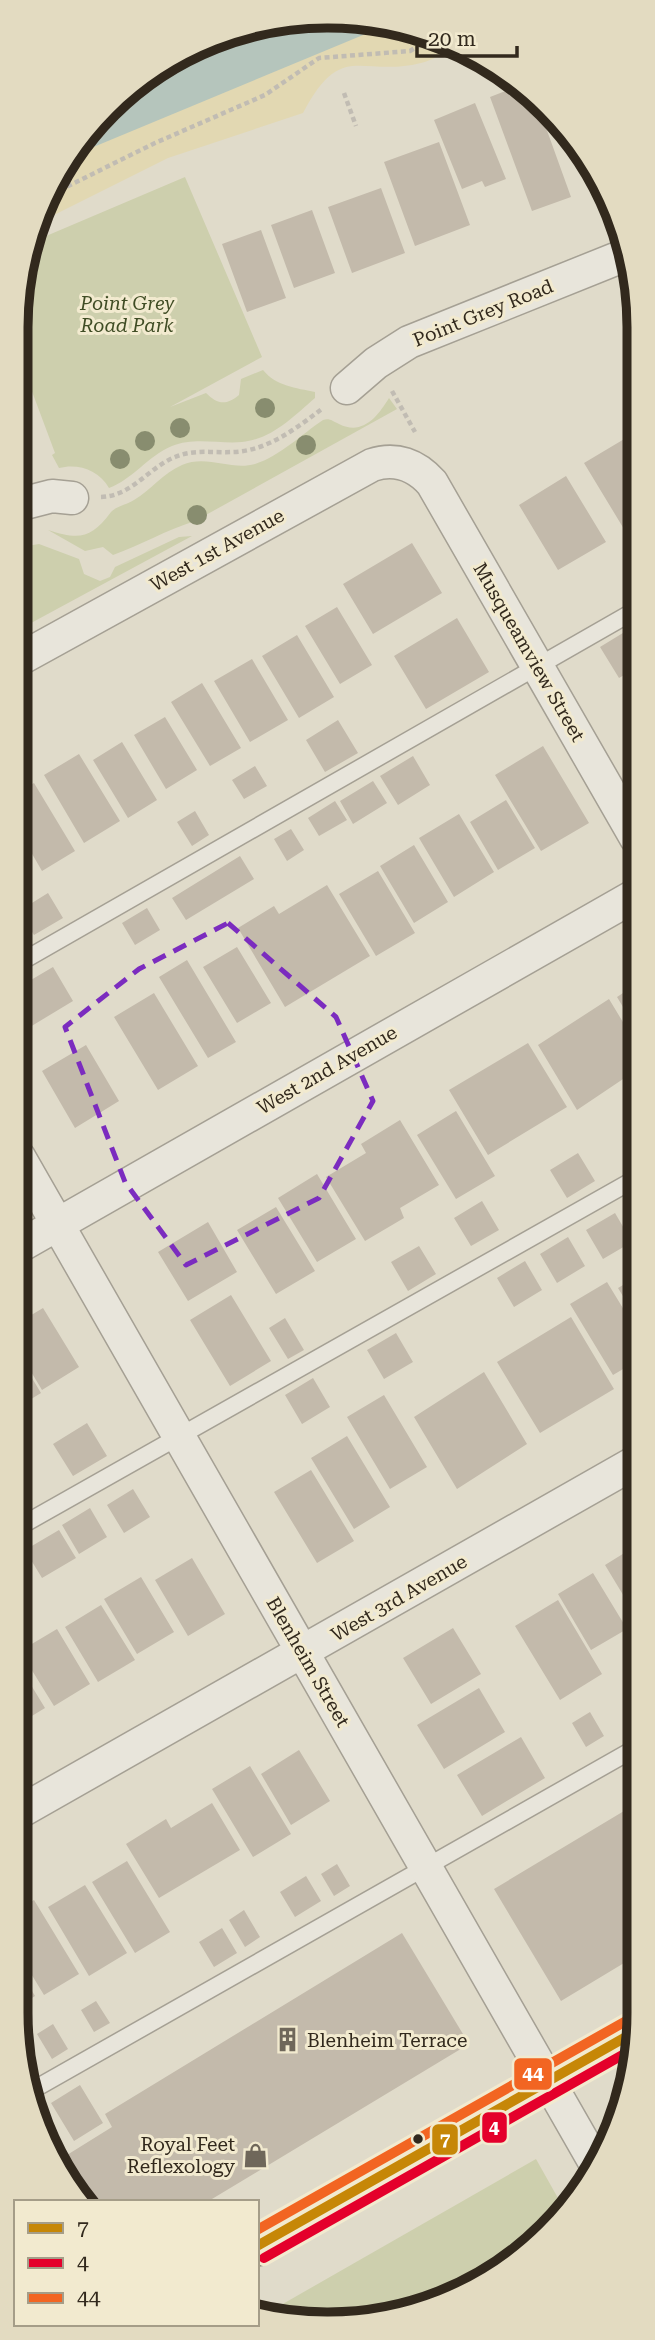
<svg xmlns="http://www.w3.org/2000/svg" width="655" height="2340" viewBox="0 0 655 2340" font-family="'Roboto Serif',serif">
	<rect width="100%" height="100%" fill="#e0dbca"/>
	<path fill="#cdcfad" d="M 185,177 L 262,357 L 170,407 L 206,393 C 217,404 226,406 239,395 L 241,379 L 263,370 C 276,386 296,388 315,392 L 315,398 C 293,417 272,439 242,442 C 219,444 194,437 172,446 C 148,456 133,479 109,488 C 99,470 78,463 59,468 L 52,455 L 55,453 L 21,362 L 22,267 L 32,242 Z
		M 389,398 L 397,409 L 195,521 C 166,530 141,545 113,555 L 103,547 L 85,551 L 48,530 C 79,540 91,539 111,512 C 115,507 128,504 134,500 C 151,490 163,473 182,465 C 207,454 231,471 255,464 C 280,456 302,434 323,420 C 330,418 332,421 339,424 C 363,436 378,416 389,398 Z
		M 192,536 L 20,629 L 21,547 L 39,544 L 79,559 L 84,574 L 100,581 L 110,577 L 115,567 L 179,537 Z
		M 536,2159 L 563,2207 L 517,2260 L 409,2314 L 307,2324 L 267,2313 Z"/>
	<path fill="#e2d8b2" d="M 266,22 L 388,22 L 456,47 C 445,52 433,60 421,63 C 360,78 342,39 303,113 L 168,158 L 40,222 L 68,155 L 154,69 Z"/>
	<path fill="#b5c5bc" d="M 266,22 L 392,23 L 67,158 L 154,69 Z"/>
	<path fill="#c3baab" d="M 518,86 L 536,100 L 571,197 L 532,211 L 490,97 Z
		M 475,103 L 506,179 L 485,187 L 482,181 L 462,189 L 434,120 Z
		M 548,111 L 562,122 L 568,132 L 557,135 Z
		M 439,142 L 470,225 L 415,246 L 384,162 Z
		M 381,188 L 405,253 L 352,273 L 328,207 Z
		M 312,210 L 335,273 L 294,288 L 271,225 Z
		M 261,230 L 286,298 L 247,312 L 222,244 Z
		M 636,432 L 636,535 L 630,539 L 584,463 Z
		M 566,476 L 606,542 L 558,570 L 519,505 Z
		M 412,543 L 442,593 L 373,634 L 343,584 Z
		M 337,607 L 372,665 L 340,684 L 305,626 Z
		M 457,618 L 489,672 L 426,709 L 394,656 Z
		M 636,625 L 636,668 L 619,678 L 600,647 Z
		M 297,635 L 334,697 L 299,718 L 262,656 Z
		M 252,659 L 288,720 L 250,742 L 214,681 Z
		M 202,683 L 241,748 L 210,766 L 171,702 Z
		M 165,717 L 197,770 L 166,789 L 134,735 Z
		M 338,720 L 358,753 L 325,772 L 306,740 Z
		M 122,742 L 157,800 L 128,818 L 93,760 Z
		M 543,746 L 589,823 L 541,851 L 495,775 Z
		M 79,754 L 120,821 L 84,843 L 44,775 Z
		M 413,756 L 430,785 L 398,805 L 380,776 Z
		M 255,766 L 267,786 L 244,799 L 232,780 Z
		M 373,781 L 387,803 L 353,824 L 340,801 Z
		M 34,783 L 75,851 L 42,871 L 20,833 L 20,791 Z
		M 506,800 L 535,848 L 498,870 L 470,822 Z
		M 335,801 L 347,820 L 319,836 L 308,818 Z
		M 195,811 L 209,835 L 192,846 L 177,822 Z
		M 459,814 L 494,872 L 454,897 L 419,838 Z
		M 291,829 L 304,850 L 287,861 L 274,839 Z
		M 414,845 L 448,902 L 414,923 L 380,866 Z
		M 240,856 L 254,879 L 186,920 L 172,898 Z
		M 378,871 L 415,933 L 376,956 L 339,894 Z
		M 327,885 L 370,956 L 285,1007 L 238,928 L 274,906 L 279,914 Z
		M 48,893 L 63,918 L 34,935 L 19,911 Z
		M 147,908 L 160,930 L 135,945 L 122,923 Z
		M 237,947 L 271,1003 L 237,1023 L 203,967 Z
		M 187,960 L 236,1042 L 208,1058 L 159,977 Z
		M 53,967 L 73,1001 L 20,1033 L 19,987 Z
		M 635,985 L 635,1027 L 617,997 Z
		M 154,993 L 198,1066 L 158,1090 L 114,1017 Z
		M 609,999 L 635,1042 L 635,1071 L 577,1110 L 538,1045 Z
		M 528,1043 L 567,1107 L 488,1155 L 449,1090 Z
		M 86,1045 L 119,1101 L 75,1128 L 42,1071 Z
		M 456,1111 L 495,1176 L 456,1199 L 417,1135 Z
		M 400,1120 L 439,1185 L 400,1208 L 404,1218 L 365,1241 L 326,1177 L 366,1153 L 361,1144 Z
		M 578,1153 L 595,1181 L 567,1198 L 550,1170 Z
		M 317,1174 L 356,1239 L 317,1262 L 278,1198 Z
		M 482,1201 L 499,1230 L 471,1246 L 454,1218 Z
		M 276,1207 L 315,1271 L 276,1294 L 237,1230 Z
		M 615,1213 L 632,1242 L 603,1259 L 586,1230 Z
		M 208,1222 L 237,1272 L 188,1301 L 158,1252 Z
		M 568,1237 L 585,1266 L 557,1283 L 540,1254 Z
		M 419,1246 L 436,1274 L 408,1291 L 391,1262 Z
		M 525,1261 L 542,1290 L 514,1307 L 497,1278 Z
		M 635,1278 L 635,1316 L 618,1288 Z
		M 607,1282 L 635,1328 L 635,1362 L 613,1375 L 570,1304 Z
		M 231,1295 L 271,1361 L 230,1386 L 190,1320 Z
		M 43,1308 L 79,1367 L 42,1390 L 18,1350 L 18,1323 Z
		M 571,1317 L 614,1389 L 540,1433 L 497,1362 Z
		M 285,1318 L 304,1350 L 288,1359 L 269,1328 Z
		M 396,1333 L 413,1362 L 384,1379 L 367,1350 Z
		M 18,1355 L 41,1393 L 18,1407 Z
		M 484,1372 L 527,1444 L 457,1489 L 414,1417 Z
		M 313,1378 L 330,1407 L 302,1424 L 285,1395 Z
		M 384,1395 L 427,1467 L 390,1489 L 347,1417 Z
		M 87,1423 L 107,1456 L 73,1476 L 53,1444 Z
		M 347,1436 L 390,1507 L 354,1529 L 311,1458 Z
		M 311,1470 L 354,1541 L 317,1563 L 274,1492 Z
		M 133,1489 L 150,1517 L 124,1533 L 107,1505 Z
		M 90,1508 L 107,1537 L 79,1554 L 62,1525 Z
		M 59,1530 L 76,1558 L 42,1578 L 25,1550 Z
		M 634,1547 L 634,1613 L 605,1565 Z
		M 192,1558 L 225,1614 L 188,1636 L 155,1580 Z
		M 593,1573 L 627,1629 L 591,1650 L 558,1594 Z
		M 141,1577 L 174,1632 L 137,1654 L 104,1599 Z
		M 558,1600 L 602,1674 L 560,1700 L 515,1626 Z
		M 101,1605 L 135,1660 L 98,1682 L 65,1627 Z
		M 453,1628 L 481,1674 L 431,1704 L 403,1658 Z
		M 57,1629 L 90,1684 L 54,1706 L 20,1651 Z
		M 17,1662 L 45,1708 L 17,1725 Z
		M 479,1688 L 505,1732 L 444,1769 L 417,1725 Z
		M 590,1712 L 604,1736 L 586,1747 L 572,1723 Z
		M 521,1737 L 545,1778 L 482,1816 L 457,1775 Z
		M 299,1750 L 330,1801 L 291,1825 L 261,1774 Z
		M 250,1766 L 291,1834 L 253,1857 L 212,1789 Z
		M 212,1803 L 240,1850 L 159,1898 L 126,1844 L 166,1819 L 171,1828 Z
		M 634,1805 L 634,1957 L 561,2001 L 494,1889 Z
		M 127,1861 L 170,1932 L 135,1953 L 92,1882 Z
		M 337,1864 L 350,1886 L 334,1896 L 321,1874 Z
		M 306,1876 L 321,1901 L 295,1917 L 280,1892 Z
		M 85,1885 L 127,1953 L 89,1976 L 48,1907 Z
		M 34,1900 L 79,1974 L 44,1995 L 16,1949 L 16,1911 Z
		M 244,1910 L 260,1937 L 245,1947 L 229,1920 Z
		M 222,1928 L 237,1953 L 214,1967 L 199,1942 Z
		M 402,1933 L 469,2044 L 207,2202 L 83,2202 L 67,2176 L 76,2170 L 67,2155 L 112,2127 L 105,2114 Z
		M 16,1964 L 35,1996 L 16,2008 Z
		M 96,2001 L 110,2023 L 94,2032 L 81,2010 Z
		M 53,2024 L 68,2049 L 52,2059 L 37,2034 Z
		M 80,2085 L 103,2123 L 74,2141 L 51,2103 Z
		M 34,2102 L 55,2137 L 46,2142 L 39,2131 Z"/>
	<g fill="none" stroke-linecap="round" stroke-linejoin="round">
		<defs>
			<path id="lane" d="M 19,963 L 636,610
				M 17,1528 L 635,1179
				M 31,2091 L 634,1749"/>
			<path id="street" d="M 347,388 L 376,363 L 409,342 L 628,254
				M 21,504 L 52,496 L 72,498
				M 20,659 L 372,465 C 396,457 416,465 432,483 L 636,838
				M 19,1157 L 598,2168
				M 18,1247 L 636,895
				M 16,1814 L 634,1463"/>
			<path id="secondary" d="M 257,2246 L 633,2033"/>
		</defs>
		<use href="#lane" stroke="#a5a094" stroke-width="19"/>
		<use href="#street" stroke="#a5a094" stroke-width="35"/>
		<use href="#secondary" stroke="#958f83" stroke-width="42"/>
		<path stroke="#c1bcb3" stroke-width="4.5" stroke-dasharray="5 3.5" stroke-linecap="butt" d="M 344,93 L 356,126
			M 52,194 L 155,143 L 265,95 L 319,58 L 410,51 L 431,38
			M 392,391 L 415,432
			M 101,497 C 132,496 148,468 175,457 C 193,449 214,453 233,452 C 267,451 297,428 323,408"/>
		<use href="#lane" stroke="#e8e5db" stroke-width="16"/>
		<use href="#street" stroke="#e8e5db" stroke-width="32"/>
		<use href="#secondary" stroke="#e8e5db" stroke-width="38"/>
		<defs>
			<path id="bus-1" d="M 257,2246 L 633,2033"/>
			<path id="bus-2" d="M 264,2258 L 633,2049"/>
			<path id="bus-3" d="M 257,2230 L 626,2021"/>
		</defs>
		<use href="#bus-1" stroke="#f2eacf" stroke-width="16"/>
		<use href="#bus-2" stroke="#f2eacf" stroke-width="16"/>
		<use href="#bus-3" stroke="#f2eacf" stroke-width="16"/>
		<use href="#bus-1" stroke="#c68707" stroke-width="10"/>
		<use href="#bus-2" stroke="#e4002b" stroke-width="10"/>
		<use href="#bus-3" stroke="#f26522" stroke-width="10"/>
	</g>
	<g fill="#888d6f">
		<circle cx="265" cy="408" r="10"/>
		<circle cx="180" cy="428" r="10"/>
		<circle cx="145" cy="441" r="10"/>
		<circle cx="306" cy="445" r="10"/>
		<circle cx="120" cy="459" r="10"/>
		<circle cx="197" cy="515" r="10"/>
	</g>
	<path fill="none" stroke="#7b2cbf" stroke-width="5" stroke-dasharray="14 9" stroke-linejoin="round" d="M 228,923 L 336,1017 L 373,1101 L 319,1198 L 186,1265 L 125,1182 L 65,1027 L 139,969 Z"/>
	<defs>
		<symbol id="building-bare" viewBox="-9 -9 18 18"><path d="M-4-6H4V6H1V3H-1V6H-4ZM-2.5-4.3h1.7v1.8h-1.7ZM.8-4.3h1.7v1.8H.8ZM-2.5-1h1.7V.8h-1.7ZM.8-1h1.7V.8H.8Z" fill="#6f675a" stroke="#f2eacf" stroke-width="2.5" paint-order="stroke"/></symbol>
		<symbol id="shop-bare" viewBox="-9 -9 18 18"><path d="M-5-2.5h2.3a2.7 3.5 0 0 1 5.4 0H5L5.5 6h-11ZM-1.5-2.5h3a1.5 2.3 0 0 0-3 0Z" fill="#6f675a" stroke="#f2eacf" stroke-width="2.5" paint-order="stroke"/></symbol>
	</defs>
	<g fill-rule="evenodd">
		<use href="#building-bare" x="270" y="2022" width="35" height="35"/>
		<use href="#shop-bare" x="238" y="2138" width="35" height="35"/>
	</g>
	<circle fill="#32291d" stroke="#f2eacf" stroke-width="2.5" cx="418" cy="2139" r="6"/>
	<g text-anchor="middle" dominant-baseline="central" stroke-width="6" stroke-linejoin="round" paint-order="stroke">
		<g font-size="19" font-style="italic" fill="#404d25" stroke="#f2eacf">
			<text x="127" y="303">Point Grey<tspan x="127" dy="22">Road Park</tspan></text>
		</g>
		<g font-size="19" fill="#32291d" stroke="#f2eacf">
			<text transform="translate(483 313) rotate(-22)">Point Grey Road</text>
			<text transform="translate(217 550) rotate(-29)">West 1st Avenue</text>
			<text transform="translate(529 652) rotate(60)">Musqueamview Street</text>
			<text transform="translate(327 1070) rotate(-30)">West 2nd Avenue</text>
			<text transform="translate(399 1598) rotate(-30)">West 3rd Avenue</text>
			<text transform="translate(308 1662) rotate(60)">Blenheim Street</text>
		</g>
		<g font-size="19" fill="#32291d" stroke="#f2eacf" text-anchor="start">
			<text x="307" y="2040">Blenheim Terrace</text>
			<text x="235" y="2144" text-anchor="end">Royal Feet<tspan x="235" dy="22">Reflexology</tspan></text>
		</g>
	</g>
	<path d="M0 0H655V2340H0ZM327 28H328A299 299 0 0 1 627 327V2013A299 299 0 0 1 328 2312H327A299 299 0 0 1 28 2013V327A299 299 0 0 1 327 28Z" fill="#e3dbc1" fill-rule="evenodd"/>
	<path fill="none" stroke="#32291d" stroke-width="9" d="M327 28H328A299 299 0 0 1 627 327V2013A299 299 0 0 1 328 2312H327A299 299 0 0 1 28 2013V327A299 299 0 0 1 327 28Z"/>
	<g stroke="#f2eacf" stroke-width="2.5">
		<rect x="513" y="2057" width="40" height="34" rx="7" fill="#f26522"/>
		<rect x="481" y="2111" width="27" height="33" rx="7" fill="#e4002b"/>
		<rect x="431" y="2123" width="28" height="33" rx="7" fill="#c68707"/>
	</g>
	<g font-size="19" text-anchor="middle" font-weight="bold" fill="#fff">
		<text x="533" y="2080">44</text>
		<text x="494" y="2134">4</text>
		<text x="445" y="2146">7</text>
	</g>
	<rect x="14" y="2200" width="245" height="126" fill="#f2eacf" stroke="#a59d88" stroke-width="2"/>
	<rect x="28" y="2223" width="35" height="10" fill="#c68707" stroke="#a59d88" stroke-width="2"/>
	<text x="77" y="2235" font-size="21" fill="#32291d">7</text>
	<rect x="28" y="2258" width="35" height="10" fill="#e4002b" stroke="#a59d88" stroke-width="2"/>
	<text x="77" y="2270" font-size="21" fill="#32291d">4</text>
	<rect x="28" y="2293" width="35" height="10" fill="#f26522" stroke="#a59d88" stroke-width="2"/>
	<text x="77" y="2305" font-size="21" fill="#32291d">44</text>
	<path d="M417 46v10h100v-10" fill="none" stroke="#32291d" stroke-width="3.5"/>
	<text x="428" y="46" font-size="21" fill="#32291d" stroke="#f2eacf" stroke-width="5" paint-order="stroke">20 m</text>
</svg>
